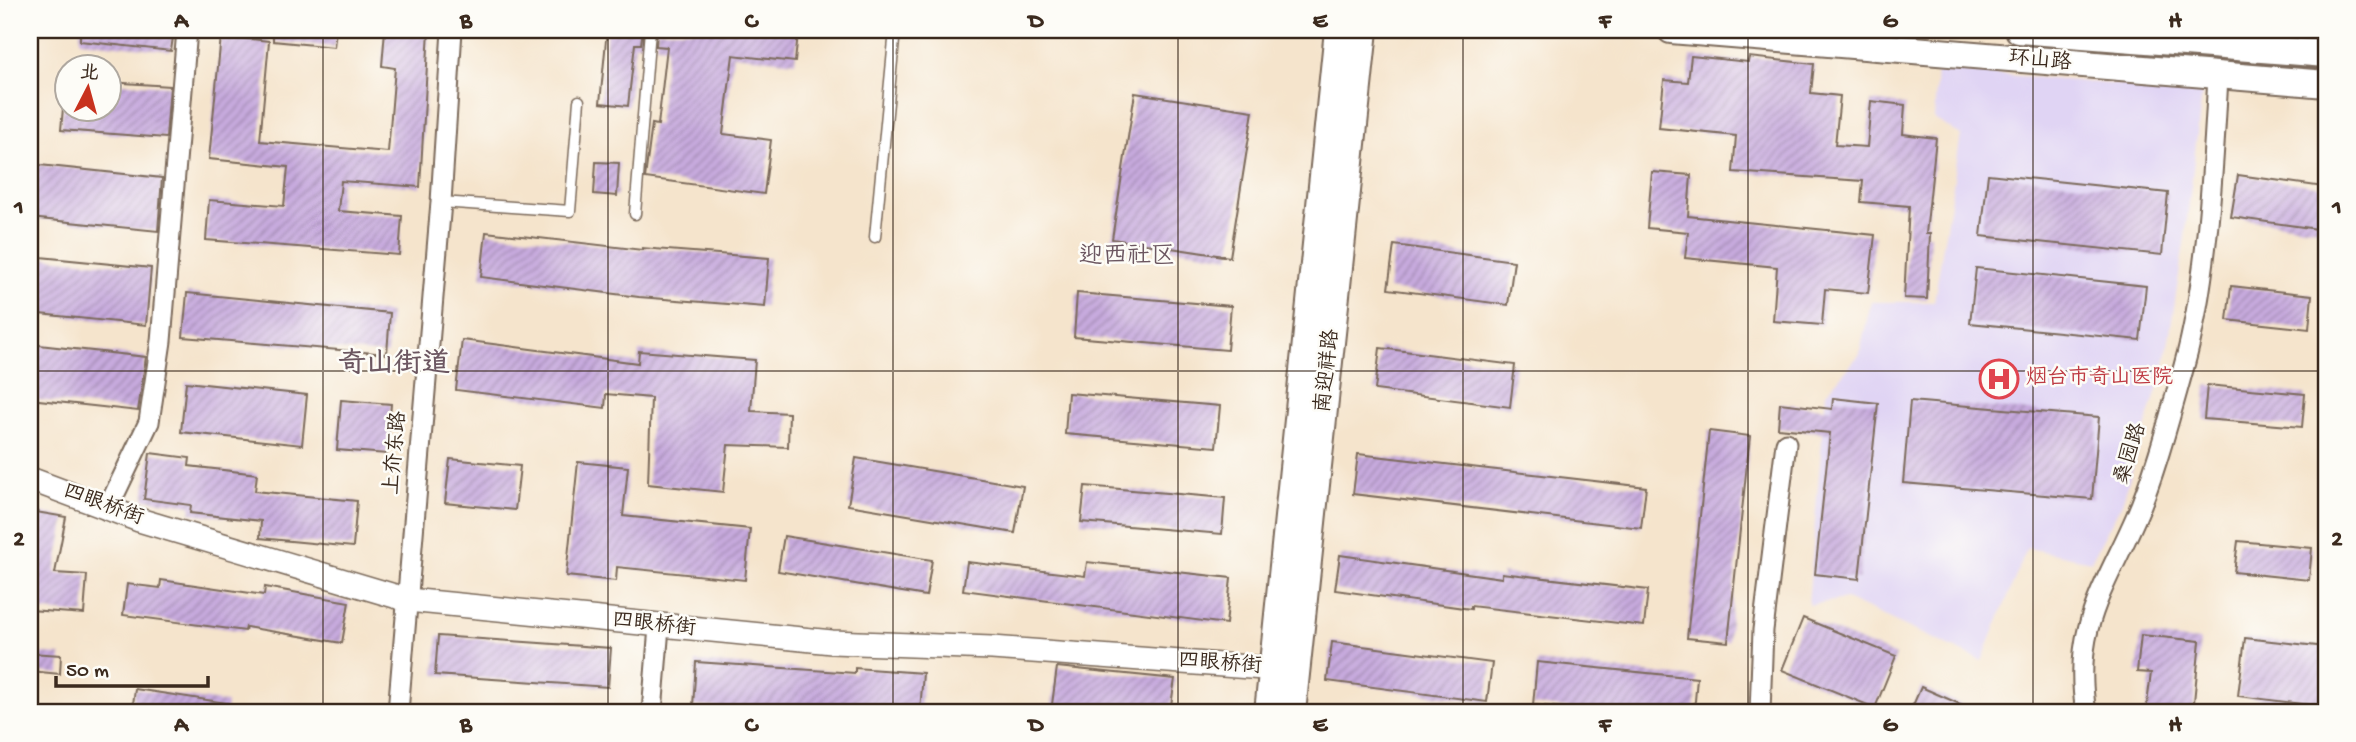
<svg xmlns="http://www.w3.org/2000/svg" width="2356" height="742" viewBox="0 0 2356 742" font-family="'Gochi Hand','LXGW WenKai TC',sans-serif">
	<defs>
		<pattern id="building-hatch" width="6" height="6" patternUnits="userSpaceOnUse" patternTransform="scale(1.75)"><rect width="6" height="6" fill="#c7aade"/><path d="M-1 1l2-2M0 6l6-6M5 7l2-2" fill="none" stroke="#a38bb3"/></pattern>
	</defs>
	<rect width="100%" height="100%" fill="#fdfcf7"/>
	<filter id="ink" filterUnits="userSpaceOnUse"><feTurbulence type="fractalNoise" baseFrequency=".0143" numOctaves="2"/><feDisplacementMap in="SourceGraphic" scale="14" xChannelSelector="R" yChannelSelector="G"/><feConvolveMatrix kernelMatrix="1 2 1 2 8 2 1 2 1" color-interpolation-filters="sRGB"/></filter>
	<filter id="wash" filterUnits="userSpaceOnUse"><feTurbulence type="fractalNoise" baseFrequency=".00686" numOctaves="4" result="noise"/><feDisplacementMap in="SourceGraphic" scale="28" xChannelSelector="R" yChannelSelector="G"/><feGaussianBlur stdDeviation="1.57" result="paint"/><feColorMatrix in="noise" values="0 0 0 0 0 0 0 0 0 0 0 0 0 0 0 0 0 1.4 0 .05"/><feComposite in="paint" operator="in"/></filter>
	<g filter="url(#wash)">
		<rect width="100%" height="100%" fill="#f5e4cc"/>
		<path fill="#e0d4f4" d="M 1937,69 L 2202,92 L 2185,237 L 2165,364 L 2122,503 L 2091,561 L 2027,548 L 1982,661 L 1846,599 L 1808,605 L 1826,393 L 1859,355 L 1871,302 L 1934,302 L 1961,135 L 1934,119 Z"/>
		<g id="blocks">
			<path fill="url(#building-hatch)" d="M 80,30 L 174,30 L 171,51 L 80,41 Z
				M 273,30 L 336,30 L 334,47 L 273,41 Z
				M 385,30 L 429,30 L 420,187 L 341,181 L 338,211 L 402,216 L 399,255 L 206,240 L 209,200 L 284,206 L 288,167 L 209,159 L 221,36 L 269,41 L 260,141 L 388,152 L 395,68 L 382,66 Z
				M 607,30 L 643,30 L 641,44 L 635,44 L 628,106 L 600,103 Z
				M 657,30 L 767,30 L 798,33 L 795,62 L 733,55 L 723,134 L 771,140 L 764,194 L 645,178 L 652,124 L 658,125 L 667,47 L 656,46 Z
				M 1691,56 L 1748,62 L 1749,57 L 1814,64 L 1811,93 L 1840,96 L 1835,145 L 1867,147 L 1871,101 L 1905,105 L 1903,134 L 1936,138 L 1926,234 L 1930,234 L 1927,299 L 1904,298 L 1909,206 L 1861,202 L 1863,181 L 1733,172 L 1736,136 L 1659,128 L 1664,80 L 1688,82 Z
				M 108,82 L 170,86 L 166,138 L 61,130 L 63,108 L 108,108 Z
				M 1135,93 L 1253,111 L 1230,257 L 1112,239 Z
				M 596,162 L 619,163 L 617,196 L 594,194 Z
				M 30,164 L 162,178 L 158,231 L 30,218 Z
				M 1652,172 L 1691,175 L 1688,216 L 1875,235 L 1868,293 L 1825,289 L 1822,325 L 1773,321 L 1777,267 L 1685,258 L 1688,232 L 1647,228 Z
				M 1988,174 L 2168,193 L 2162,255 L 1981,236 Z
				M 2238,175 L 2324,187 L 2318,229 L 2231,217 Z
				M 486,232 L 642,250 L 642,248 L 769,258 L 765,307 L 639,297 L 481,277 Z
				M 1394,245 L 1514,261 L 1508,305 L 1388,289 Z
				M 30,256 L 151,268 L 146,325 L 30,313 Z
				M 1976,268 L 2146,286 L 2140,340 L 1970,323 Z
				M 2231,286 L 2312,295 L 2309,329 L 2227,320 Z
				M 187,293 L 390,313 L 387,354 L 183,337 Z
				M 1077,293 L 1231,306 L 1227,350 L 1074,337 Z
				M 462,340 L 638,363 L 639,351 L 755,360 L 751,411 L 789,413 L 788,447 L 728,445 L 723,492 L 648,484 L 651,398 L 606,394 L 605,408 L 456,390 Z
				M 30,344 L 146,357 L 138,411 L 30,399 Z
				M 1380,348 L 1515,365 L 1510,407 L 1375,390 Z
				M 186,382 L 307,395 L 302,445 L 181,432 Z
				M 2207,385 L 2305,394 L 2302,427 L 2204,419 Z
				M 1068,393 L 1220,406 L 1216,447 L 1065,434 Z
				M 1833,398 L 1878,403 L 1859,579 L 1815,574 L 1830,433 L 1778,428 L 1780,403 L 1832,409 Z
				M 341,400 L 391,404 L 387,454 L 337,450 Z
				M 1910,401 L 2099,417 L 2092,499 L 1903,483 Z
				M 1709,431 L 1750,436 L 1728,642 L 1687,638 Z
				M 150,453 L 190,458 L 189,466 L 257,474 L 255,491 L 357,501 L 353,547 L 260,538 L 261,521 L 190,513 L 191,505 L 144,499 Z
				M 1358,454 L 1646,487 L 1641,528 L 1353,494 Z
				M 856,458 L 1023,486 L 1015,533 L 848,505 Z
				M 450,459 L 520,466 L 515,510 L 445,503 Z
				M 578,462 L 628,467 L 623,516 L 750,529 L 745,580 L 617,567 L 616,581 L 566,576 Z
				M 1085,486 L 1225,498 L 1222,534 L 1081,522 Z
				M 30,511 L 66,517 L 55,573 L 87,575 L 84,614 L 30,610 Z
				M 784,536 L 932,560 L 926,596 L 778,571 Z
				M 2238,541 L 2312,548 L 2309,580 L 2234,572 Z
				M 1340,555 L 1502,578 L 1502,573 L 1648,590 L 1644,626 L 1471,606 L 1471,609 L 1335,590 Z
				M 967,562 L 1085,576 L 1087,562 L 1231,578 L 1226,624 L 963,590 Z
				M 161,580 L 264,595 L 265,587 L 349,602 L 342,643 L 246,627 L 245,631 L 123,615 L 127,584 L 160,588 Z
				M 1803,618 L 1896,656 L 1875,708 L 1782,670 Z
				M 2141,635 L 2200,641 L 2193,712 L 2146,712 L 2151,673 L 2137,672 Z
				M 438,636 L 611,648 L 608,687 L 435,675 Z
				M 2245,638 L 2326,647 L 2326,707 L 2238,696 Z
				M 1332,642 L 1492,663 L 1487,702 L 1327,681 Z
				M 30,653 L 61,655 L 60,674 L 30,671 Z
				M 696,662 L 855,673 L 855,668 L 923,673 L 920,712 L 828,707 L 828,712 L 777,712 L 693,706 Z
				M 1537,662 L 1697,678 L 1694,712 L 1604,712 L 1533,705 Z
				M 1057,667 L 1175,679 L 1170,712 L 1051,712 Z
				M 1921,687 L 1978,712 L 1910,712 Z
				M 135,689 L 227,703 L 226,712 L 132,712 Z"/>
		</g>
	</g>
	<g filter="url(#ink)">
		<use href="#blocks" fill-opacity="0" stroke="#7c6b5b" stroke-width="2"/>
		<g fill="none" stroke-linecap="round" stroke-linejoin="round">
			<defs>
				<path id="service" d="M 441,202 L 570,211 L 579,101
					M 635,214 L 650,30
					M 875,237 L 895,30"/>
				<path id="minor" d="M 107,510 L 149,422 L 161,341 L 187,30
					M 398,712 L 441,202 L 452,30
					M 652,712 L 659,627
					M 1760,712 L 1763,630 L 1786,443
					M 2086,712 C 2072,628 2104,590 2136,517 C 2155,474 2171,412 2184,366 C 2208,280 2213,166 2218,77"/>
				<path id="tertiary" d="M 30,479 L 139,520 L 408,600 L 832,642 L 992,648 L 1289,670"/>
				<path id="secondary" d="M 1671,30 L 2326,84
					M 2019,30 L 2326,54
					M 1268,712 L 1338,30
					M 1292,712 L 1364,30"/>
			</defs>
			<use href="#service" stroke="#7c6b5b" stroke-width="13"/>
			<use href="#minor" stroke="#7c6b5b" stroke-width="23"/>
			<use href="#tertiary" stroke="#7c6b5b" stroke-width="26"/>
			<use href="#secondary" stroke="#7c6b5b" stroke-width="30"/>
			<use href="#service" stroke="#fff" stroke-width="10"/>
			<use href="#minor" stroke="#fff" stroke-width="19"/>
			<use href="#tertiary" stroke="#fff" stroke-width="23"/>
			<use href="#secondary" stroke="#fff" stroke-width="26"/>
		</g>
	</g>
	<path fill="none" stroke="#3b2a1e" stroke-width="2" stroke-opacity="0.55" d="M 323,30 L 323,712M 608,30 L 608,712M 893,30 L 893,712M 1178,30 L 1178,712M 1463,30 L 1463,712M 1748,30 L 1748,712M 2033,30 L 2033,712M 30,371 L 2326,371"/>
	<defs>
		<symbol id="hospital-ring" viewBox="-11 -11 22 22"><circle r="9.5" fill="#fdfcf7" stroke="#e0444e" stroke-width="1.5"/><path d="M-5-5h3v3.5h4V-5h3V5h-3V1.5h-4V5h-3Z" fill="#e0444e"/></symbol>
	</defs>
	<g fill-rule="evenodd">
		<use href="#hospital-ring" x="1977" y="357" width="44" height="44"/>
	</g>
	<g text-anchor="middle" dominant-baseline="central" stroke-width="5" stroke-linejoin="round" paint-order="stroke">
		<g font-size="21" fill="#3b2a1e" stroke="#fdfcf7">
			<text transform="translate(2040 62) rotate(5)">环山路</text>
			<text transform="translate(1329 371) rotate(-84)">南迎祥路</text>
			<text transform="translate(397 453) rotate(-85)">上夼东路</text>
			<text transform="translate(2132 454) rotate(-73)">桑园路</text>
			<text transform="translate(103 506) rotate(20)">四眼桥街</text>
			<text transform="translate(654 626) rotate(6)">四眼桥街</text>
			<text transform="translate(1220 665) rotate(4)">四眼桥街</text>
		</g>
		<g font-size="21" fill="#be3a42" stroke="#fdfcf7" text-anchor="start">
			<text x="2026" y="379">烟台市奇山医院</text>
		</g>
		<g font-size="24" fill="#6c5761" stroke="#fdfcf7">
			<text x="1127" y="257">迎西社区</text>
		</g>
		<g font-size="28" font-weight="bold" fill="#6c5761" stroke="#fdfcf7">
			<text x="394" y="365">奇山街道</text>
		</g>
	</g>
	<rect width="2356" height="742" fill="none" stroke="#fdfcf7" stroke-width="77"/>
	<g transform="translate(88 88) rotate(6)"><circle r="33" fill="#fdfcf7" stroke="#afa8a0" stroke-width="2"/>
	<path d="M0-5L12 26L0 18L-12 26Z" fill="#c8321e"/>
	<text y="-10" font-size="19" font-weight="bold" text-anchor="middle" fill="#3b2a1e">北</text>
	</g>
	<path d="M56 676v10h152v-10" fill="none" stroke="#3b2a1e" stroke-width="3.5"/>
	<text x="66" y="676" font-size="21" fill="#3b2a1e" stroke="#fdfcf7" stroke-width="5" paint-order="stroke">50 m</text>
	<rect x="38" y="38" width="2280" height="666" fill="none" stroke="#3b2a1e" stroke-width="2.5"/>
	<g font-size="23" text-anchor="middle" font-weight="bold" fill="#3b2a1e">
		<text x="181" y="27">A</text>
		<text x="466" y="27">B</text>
		<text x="751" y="27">C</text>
		<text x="1036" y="27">D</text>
		<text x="1320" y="27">E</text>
		<text x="1605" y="27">F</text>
		<text x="1890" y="27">G</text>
		<text x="2175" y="27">H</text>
		<text x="19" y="213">1</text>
		<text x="2337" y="213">1</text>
		<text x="19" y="545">2</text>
		<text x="2337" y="545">2</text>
		<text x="181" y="731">A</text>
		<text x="466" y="731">B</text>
		<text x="751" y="731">C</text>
		<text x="1036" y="731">D</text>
		<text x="1320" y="731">E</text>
		<text x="1605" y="731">F</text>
		<text x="1890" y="731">G</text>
		<text x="2175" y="731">H</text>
	</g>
</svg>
